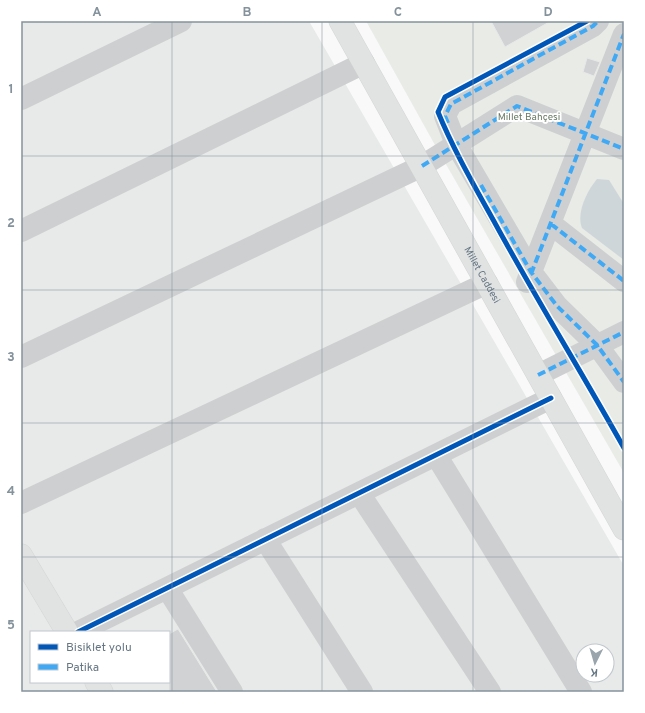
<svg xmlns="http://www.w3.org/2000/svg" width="645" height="713" viewBox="0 0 645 713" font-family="Overpass,sans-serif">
	<rect width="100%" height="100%" fill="#f9f9f9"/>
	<path fill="#e8e9e9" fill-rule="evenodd" d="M 21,21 L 309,21 L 624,566 L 624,692 L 21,692 ZM 31,632 L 169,632 L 169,682 L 31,682 ZM 583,651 L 607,651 L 607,675 L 583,675 Z"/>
	<path fill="#e8ebe6" d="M 366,21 L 624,21 L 624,473 L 440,154 Z"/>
	<path fill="#ced6d9" d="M 597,179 L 609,180 L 624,204 L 624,260 L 582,228 C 576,213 587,191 597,179 Z"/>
	<path fill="#d0d2d3" stroke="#e8e8e8" d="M 491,21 L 551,21 L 505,47 Z
		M 587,58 L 600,62 L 594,76 L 583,72 Z
		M 178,629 L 217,692 L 169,692 L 169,634 Z"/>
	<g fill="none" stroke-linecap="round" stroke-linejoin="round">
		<defs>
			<g id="major">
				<path id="s1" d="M 340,21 L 624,529"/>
				<path d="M 21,555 L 67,632"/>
				<path d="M 96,682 L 102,692"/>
			</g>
		</defs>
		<use href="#major" stroke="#d5d6d7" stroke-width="23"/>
		<path stroke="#cecfd0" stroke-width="22" d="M 598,21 L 593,26 L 451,104 L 445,116 L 456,144 L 531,272 L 557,306 L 597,345 L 624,382
			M 21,99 L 181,21
			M 551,224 L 624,281
			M 21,231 L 364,63
			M 527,282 L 624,34
			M 21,357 L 422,166 L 517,106 L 624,149
			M 538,375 L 624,332
			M 436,455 L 581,692
			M 359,493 L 490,692
			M 21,503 L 487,283
			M 265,539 L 362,692
			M 167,588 L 232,692
			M 78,632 L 551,398"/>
		<use href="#major" stroke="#e1e2e2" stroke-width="22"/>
		<path stroke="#3fa9f5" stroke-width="4" stroke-dasharray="8 4" stroke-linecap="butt" d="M 448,123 L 445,116 L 451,104 L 593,26 L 598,21
			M 422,166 L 517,106 L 624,149
			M 481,185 L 531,272 L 557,306 L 597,345 L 624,382
			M 551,224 L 624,281
			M 531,274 L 624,34
			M 538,375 L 624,332"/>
		<defs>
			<path id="cycleway" d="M 587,21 L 445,97 L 438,112 C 454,151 475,187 496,225 C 537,300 582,373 624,448
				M 78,632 L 551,398"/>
		</defs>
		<use href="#cycleway" stroke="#fff" stroke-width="8"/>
		<use href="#cycleway" stroke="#0057b8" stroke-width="5"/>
	</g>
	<path fill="none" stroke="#84929c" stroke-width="1" stroke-opacity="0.55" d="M 172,21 L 172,692M 322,21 L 322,692M 473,21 L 473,692M 21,156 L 624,156M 21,290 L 624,290M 21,423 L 624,423M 21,557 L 624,557"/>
	<g text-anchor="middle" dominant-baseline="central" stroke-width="4" stroke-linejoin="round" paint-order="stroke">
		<g font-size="10" fill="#687a64" stroke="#fff">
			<text x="529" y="117">Millet Bahçesi</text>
		</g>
		<g font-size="10" fill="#657683" stroke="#fff">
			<text stroke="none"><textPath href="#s1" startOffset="291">Millet Caddesi</textPath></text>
		</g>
	</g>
	<rect width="645" height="713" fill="none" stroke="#ffffff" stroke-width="44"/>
	<rect x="30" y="631" width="140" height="52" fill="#ffffff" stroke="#c1c8cd"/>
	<rect x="38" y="644" width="20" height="6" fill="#0057b8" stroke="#c1c8cd"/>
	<text x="66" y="651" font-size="12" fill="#657683">Bisiklet yolu</text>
	<rect x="38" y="664" width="20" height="6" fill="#3fa9f5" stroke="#c1c8cd"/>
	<text x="66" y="671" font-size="12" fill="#657683">Patika</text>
	<g transform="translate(595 663) rotate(185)"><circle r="19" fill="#ffffff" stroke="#c1c8cd"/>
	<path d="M0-3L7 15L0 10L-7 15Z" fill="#99a4ac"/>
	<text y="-6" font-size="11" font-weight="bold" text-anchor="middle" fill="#657683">K</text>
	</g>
	<rect x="22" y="22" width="601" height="669" fill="none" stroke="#84929c" stroke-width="1.5"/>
	<g font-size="13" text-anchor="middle" font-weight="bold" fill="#84929c">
		<text x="97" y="16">A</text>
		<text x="247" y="16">B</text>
		<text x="398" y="16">C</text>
		<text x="548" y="16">D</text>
		<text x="11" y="93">1</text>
		<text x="11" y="227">2</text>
		<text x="11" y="361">3</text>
		<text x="11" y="495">4</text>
		<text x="11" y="629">5</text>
	</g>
</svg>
